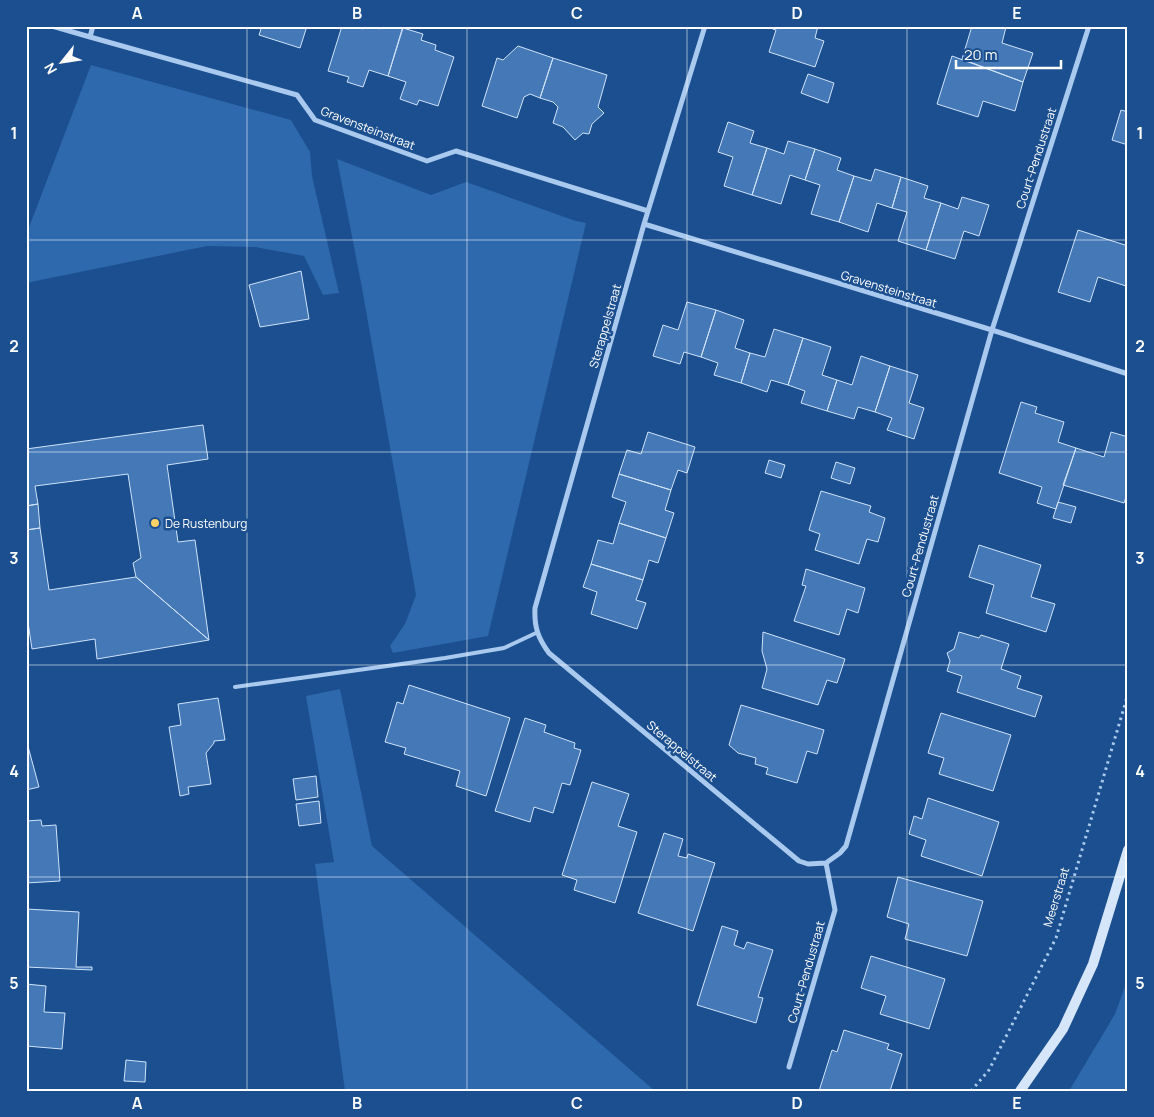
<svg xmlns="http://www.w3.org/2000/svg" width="1154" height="1117" viewBox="0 0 1154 1117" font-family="Manrope,sans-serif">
	<rect width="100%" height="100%" fill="#1b4f8f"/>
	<path fill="#2e69ad" d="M 91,65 L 291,120 L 310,152 L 312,176 L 339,293 L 323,295 L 304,256 L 255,247 L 207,246 L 26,283 L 26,235 Z
		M 337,159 L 431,195 L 466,182 L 576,221 L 586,223 L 488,636 L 393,653 L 390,646 L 405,624 L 416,595 L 362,288 Z
		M 340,689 L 372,846 L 655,1091 L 345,1091 L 315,864 L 334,862 L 306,696 Z
		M 1128,978 L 1128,1091 L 1069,1091 L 1115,1014 Z"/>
	<path fill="#4478b7" stroke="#cfe3fa" d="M 262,26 L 307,26 L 300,48 L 259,35 Z
		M 342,26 L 354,26 L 363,29 L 364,26 L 371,26 L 380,29 L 381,26 L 403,26 L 388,76 L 369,70 L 363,87 L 347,82 L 349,77 L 328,71 Z
		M 764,26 L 818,26 L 815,38 L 824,41 L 815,67 L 769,52 L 776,30 Z
		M 972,26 L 1006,27 L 1002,43 L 1033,53 L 1023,82 L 962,59 Z
		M 403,28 L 423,34 L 421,40 L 436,45 L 435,50 L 454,57 L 438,106 L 419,100 L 417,105 L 400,99 L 406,82 L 388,76 Z
		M 518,46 L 553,58 L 540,98 L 530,94 L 524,97 L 517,118 L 482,106 L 497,58 L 503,60 Z
		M 952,56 L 1023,82 L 1015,111 L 983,101 L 978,117 L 937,104 Z
		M 553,58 L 607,75 L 598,107 L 604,113 L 592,124 L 589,134 L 583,133 L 575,140 L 563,127 L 553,123 L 558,107 L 553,102 L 540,98 Z
		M 808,74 L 834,83 L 828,103 L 801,93 Z
		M 1121,110 L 1128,112 L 1128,145 L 1112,140 Z
		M 728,122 L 754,131 L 750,143 L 767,148 L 752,195 L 724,186 L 733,157 L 718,152 Z
		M 788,141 L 815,149 L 805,180 L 790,175 L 781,204 L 752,195 L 767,148 L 784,154 Z
		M 815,149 L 841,158 L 837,170 L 854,176 L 839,222 L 811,214 L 820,185 L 805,180 Z
		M 875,169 L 901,177 L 892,208 L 877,203 L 868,232 L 839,222 L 854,176 L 871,181 Z
		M 901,177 L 928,186 L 924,198 L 941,203 L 926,250 L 898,241 L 907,212 L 892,208 Z
		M 962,197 L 989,205 L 979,236 L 964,231 L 955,259 L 926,250 L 941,203 L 958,209 Z
		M 1078,230 L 1128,246 L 1128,280 L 1126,286 L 1098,277 L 1090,302 L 1058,292 Z
		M 301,271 L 309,319 L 260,327 L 249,285 Z
		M 687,302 L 716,310 L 701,357 L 684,352 L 680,364 L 653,356 L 663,325 L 678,330 Z
		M 716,310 L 744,320 L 735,348 L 750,353 L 741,383 L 714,375 L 718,363 L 701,357 Z
		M 774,329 L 803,338 L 788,385 L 771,380 L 767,392 L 741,383 L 750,353 L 765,357 Z
		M 803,338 L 831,347 L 822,375 L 837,380 L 827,411 L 801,403 L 805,391 L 788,385 Z
		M 861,356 L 890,366 L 875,412 L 858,407 L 854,419 L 827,411 L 837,380 L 852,385 Z
		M 890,366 L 918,375 L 909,403 L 924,408 L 914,439 L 887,430 L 892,418 L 875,412 Z
		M 1021,402 L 1037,407 L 1035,413 L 1064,422 L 1058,442 L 1076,448 L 1056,509 L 1037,503 L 1042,487 L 999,473 Z
		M 203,425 L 208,459 L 167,465 L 178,542 L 195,540 L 209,640 L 136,577 L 133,563 L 141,558 L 128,474 L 35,486 L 38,504 L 26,506 L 26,449 Z
		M 648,432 L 695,447 L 687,473 L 678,470 L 671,490 L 619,474 L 627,450 L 641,454 Z
		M 1111,432 L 1128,437 L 1128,491 L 1124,503 L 1063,485 L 1076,448 L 1104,457 Z
		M 769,460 L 785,465 L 781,478 L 765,473 Z
		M 836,462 L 855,468 L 850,484 L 831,478 Z
		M 619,474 L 671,490 L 665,510 L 674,513 L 666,538 L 619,523 L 626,502 L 612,497 Z
		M 821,491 L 871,506 L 869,512 L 885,518 L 878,542 L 867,539 L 859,564 L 815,550 L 820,534 L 809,530 Z
		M 1058,502 L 1076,507 L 1071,523 L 1053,518 Z
		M 38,504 L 40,528 L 26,530 L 26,506 Z
		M 619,523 L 666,538 L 658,563 L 649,560 L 643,580 L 591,564 L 598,540 L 613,544 Z
		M 40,528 L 49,590 L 136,577 L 209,640 L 97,659 L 95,639 L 32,649 L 26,609 L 26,530 Z
		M 979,545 L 1041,565 L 1031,597 L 1055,604 L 1046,632 L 986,613 L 994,585 L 969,577 Z
		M 591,564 L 643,580 L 636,600 L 646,603 L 637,629 L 591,614 L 597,592 L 583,587 Z
		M 806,569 L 865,588 L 858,613 L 847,609 L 839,635 L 794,621 L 806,586 L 802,585 Z
		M 763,632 L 845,659 L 837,683 L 827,680 L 818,705 L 762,688 L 767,669 L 762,651 Z
		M 959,632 L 979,638 L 981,635 L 1009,644 L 1001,669 L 1021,676 L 1017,688 L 1042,696 L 1035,717 L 957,692 L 962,676 L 947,671 L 950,661 L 947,653 L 954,649 Z
		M 409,685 L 510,718 L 486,796 L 456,786 L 460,771 L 404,754 L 406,748 L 385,742 L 397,702 L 403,704 Z
		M 218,698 L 225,740 L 214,741 L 214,743 L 206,753 L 211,784 L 188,787 L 189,794 L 180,796 L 169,727 L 181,725 L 178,704 Z
		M 741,705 L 824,730 L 817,754 L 807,751 L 797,783 L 766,774 L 768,768 L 755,764 L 756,758 L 738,753 L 729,745 Z
		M 941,713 L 1011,735 L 993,791 L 939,774 L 944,758 L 928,753 Z
		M 525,718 L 546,725 L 544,732 L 575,743 L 574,748 L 581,750 L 570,785 L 562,783 L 553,813 L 534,807 L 530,822 L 495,811 Z
		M 26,739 L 39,787 L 26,790 Z
		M 316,776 L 318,797 L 296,800 L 293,779 Z
		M 592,782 L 629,794 L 618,826 L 637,832 L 615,903 L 574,890 L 577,880 L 562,875 Z
		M 928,798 L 999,822 L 982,876 L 921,856 L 926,840 L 909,834 L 914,816 L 922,819 Z
		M 319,801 L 321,823 L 299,826 L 296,804 Z
		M 41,820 L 42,826 L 56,825 L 60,881 L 26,883 L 26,821 Z
		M 664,833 L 683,839 L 678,856 L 687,858 L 688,854 L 715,863 L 693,931 L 638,913 Z
		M 898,877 L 983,901 L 967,956 L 905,939 L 909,924 L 887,917 Z
		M 26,909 L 79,912 L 76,967 L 92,967 L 92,970 L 26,967 Z
		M 722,926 L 738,931 L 734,945 L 744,949 L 747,942 L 773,950 L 758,997 L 763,998 L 756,1023 L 697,1005 Z
		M 871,956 L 945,979 L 929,1029 L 880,1014 L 886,996 L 861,988 Z
		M 26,984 L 46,986 L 44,1012 L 65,1013 L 62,1049 L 26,1046 Z
		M 844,1030 L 889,1044 L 887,1049 L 902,1054 L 890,1091 L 819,1091 L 832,1050 L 837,1052 Z
		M 126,1060 L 146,1062 L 145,1082 L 124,1081 Z"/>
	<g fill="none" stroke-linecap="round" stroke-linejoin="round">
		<path stroke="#a9c9ee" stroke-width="3" stroke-dasharray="2.5 4" stroke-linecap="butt" d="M 971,1091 L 989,1070 L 1056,938 L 1128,694"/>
		<path stroke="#a9c9ee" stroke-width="4" d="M 235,687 L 445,658 L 504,648 L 536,633"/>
		<path stroke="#a9c9ee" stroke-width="5" d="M 52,26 L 90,37 L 93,26
			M 705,26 L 644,224 L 535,608 C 534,627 538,638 549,653 L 799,861 L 808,864 L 826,863
			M 90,37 L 297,95 L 315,120 L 427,161 L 456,151 L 648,211
			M 644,224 L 992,330 L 1128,374
			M 826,863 L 840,853 L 846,846 L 992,330 L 1089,26
			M 789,1067 L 835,910 L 826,863"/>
		<path stroke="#d6e6fa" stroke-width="10" d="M 1020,1091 L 1063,1029 L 1093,964 L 1128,850"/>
	</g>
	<path fill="none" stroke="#fff" stroke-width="1" stroke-opacity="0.55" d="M 247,26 L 247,1091M 467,26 L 467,1091M 687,26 L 687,1091M 907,26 L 907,1091M 26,240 L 1128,240M 26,452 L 1128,452M 26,665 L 1128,665M 26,877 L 1128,877"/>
	<circle fill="#ffd166" stroke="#1b4f8f" stroke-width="2" cx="155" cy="523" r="5"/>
	<g text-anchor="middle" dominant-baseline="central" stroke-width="5" stroke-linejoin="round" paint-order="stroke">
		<g font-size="12" fill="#fff" stroke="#1b4f8f">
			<text transform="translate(368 128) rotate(21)">Gravensteinstraat</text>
			<text transform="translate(1036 158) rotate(-72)">Court-Pendustraat</text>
			<text transform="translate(889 289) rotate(17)">Gravensteinstraat</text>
			<text transform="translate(605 326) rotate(-74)">Sterappelstraat</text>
			<text transform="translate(920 546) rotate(-74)">Court-Pendustraat</text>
			<text transform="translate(682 751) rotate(40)">Sterappelstraat</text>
			<text transform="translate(1056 897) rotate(-73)">Meerstraat</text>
			<text transform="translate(806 972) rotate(-74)">Court-Pendustraat</text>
		</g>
		<g font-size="12" fill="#fff" stroke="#1b4f8f" text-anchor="start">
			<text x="165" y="523">De Rustenburg</text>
		</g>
	</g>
	<rect width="1154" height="1117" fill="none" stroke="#1b4f8f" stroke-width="55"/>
	<g transform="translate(62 62) rotate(240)" stroke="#1b4f8f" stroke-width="4" paint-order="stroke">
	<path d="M0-4L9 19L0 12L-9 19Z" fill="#ffffff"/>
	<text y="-8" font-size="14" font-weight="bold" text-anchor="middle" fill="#ffffff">N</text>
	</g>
	<path d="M956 60v8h105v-8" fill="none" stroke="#ffffff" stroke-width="2.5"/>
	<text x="964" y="60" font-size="15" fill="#ffffff" stroke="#1b4f8f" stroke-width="4" paint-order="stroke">20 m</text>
	<rect x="28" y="28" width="1098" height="1062" fill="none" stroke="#fff" stroke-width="2"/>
	<g font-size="16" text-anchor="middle" font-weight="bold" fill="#fff">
		<text x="137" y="19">A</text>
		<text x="357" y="19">B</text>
		<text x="577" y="19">C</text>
		<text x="797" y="19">D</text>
		<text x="1017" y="19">E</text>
		<text x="14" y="139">1</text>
		<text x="1140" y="139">1</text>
		<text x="14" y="352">2</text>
		<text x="1140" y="352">2</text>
		<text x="14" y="564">3</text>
		<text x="1140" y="564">3</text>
		<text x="14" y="777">4</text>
		<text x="1140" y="777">4</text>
		<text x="14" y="989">5</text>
		<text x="1140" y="989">5</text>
		<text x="137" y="1109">A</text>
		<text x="357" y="1109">B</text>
		<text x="577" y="1109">C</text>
		<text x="797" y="1109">D</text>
		<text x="1017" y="1109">E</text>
	</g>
</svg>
